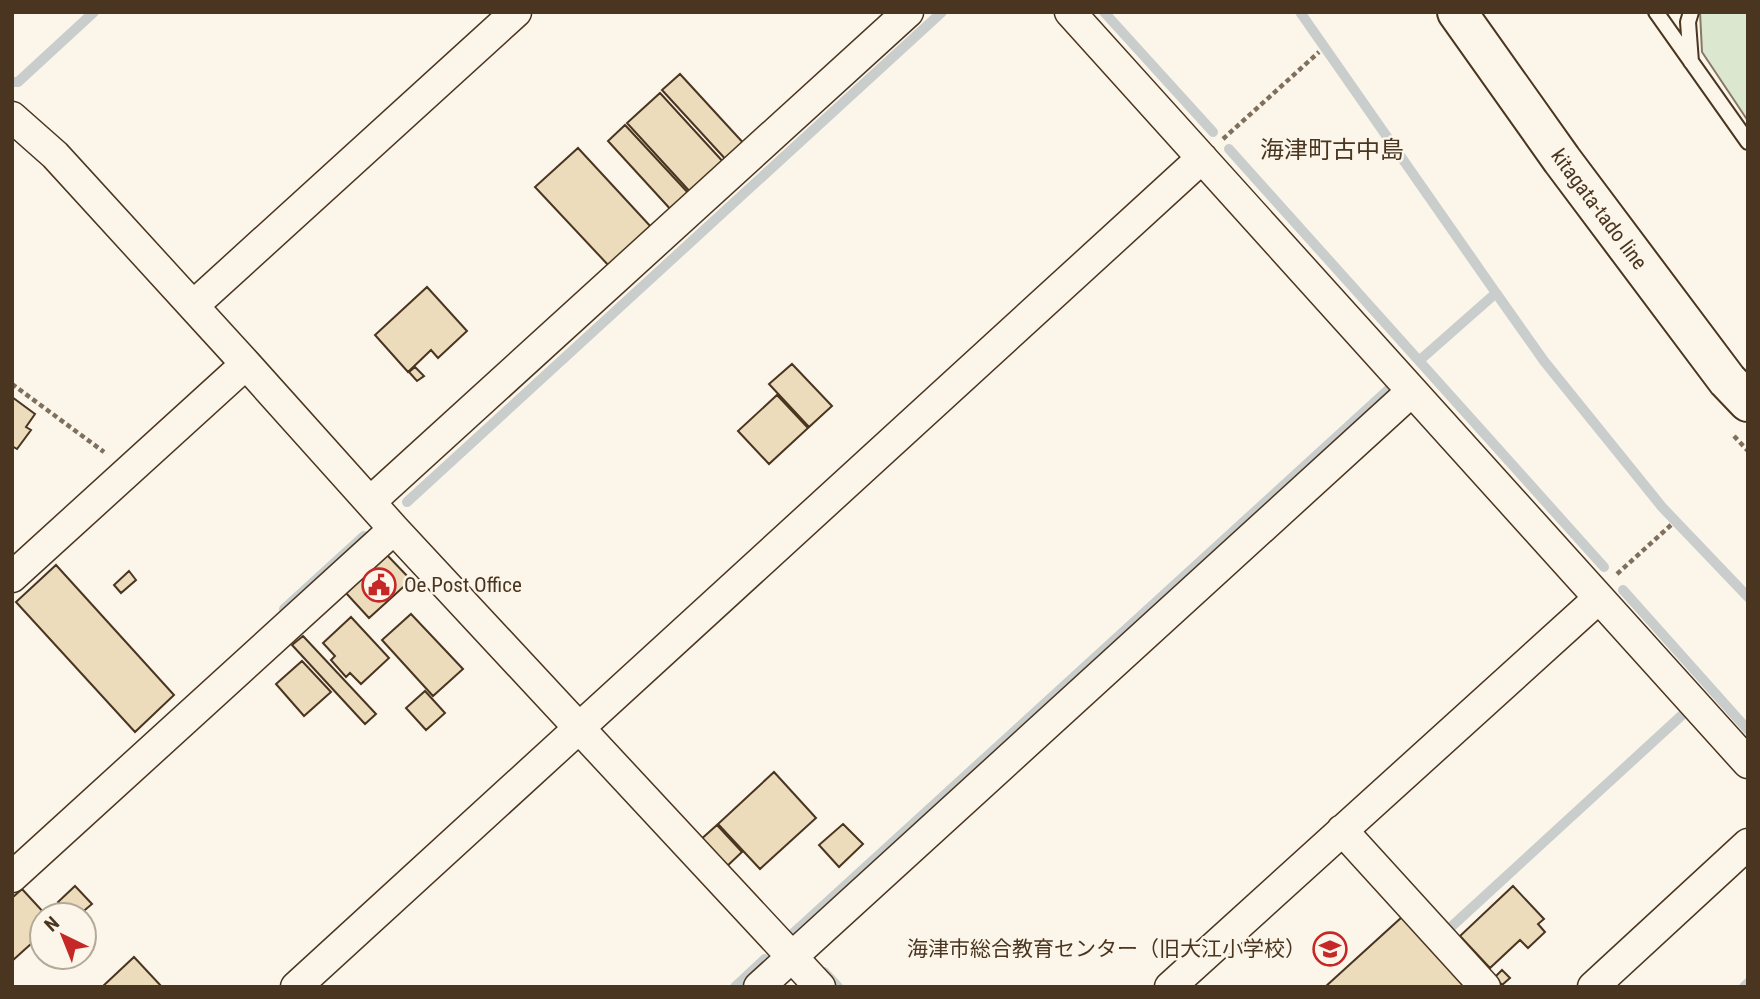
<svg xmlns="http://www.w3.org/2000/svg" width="1760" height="999" viewBox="0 0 1760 999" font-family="'Roboto Condensed','Noto Sans JP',sans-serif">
	<rect width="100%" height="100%" fill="#fbf6e9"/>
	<path fill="#dce7d0" stroke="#887966" stroke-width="2" d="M 1700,12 L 1748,12 L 1748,121 L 1702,52 Z"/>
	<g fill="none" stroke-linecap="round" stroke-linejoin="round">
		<path stroke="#c9cecd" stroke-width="10" d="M 1104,12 L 1213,132
			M 1300,12 L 1496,293
			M 12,82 L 18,82 L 94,12
			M 1229,149 L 1604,567
			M 1420,360 L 1496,293 L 1544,361 L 1662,507 L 1748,597
			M 407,502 L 942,12
			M 1623,590 L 1748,730
			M 284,609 L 364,536
			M 1451,927 L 1681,716
			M 788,938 L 1388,390
			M 824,972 L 838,987
			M 735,987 L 765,959
			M 1744,987 L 1748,983"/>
	</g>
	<path fill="#ecdcbc" stroke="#4a3520" stroke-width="2" d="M 680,74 L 747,147 L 729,163 L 662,90 Z
		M 660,93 L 726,165 L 693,195 L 627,123 Z
		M 625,125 L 691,196 L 673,212 L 608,141 Z
		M 578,148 L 652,228 L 610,267 L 535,187 Z
		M 427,287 L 467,331 L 438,358 L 431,350 L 408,372 L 375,335 Z
		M 792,364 L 832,406 L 809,427 L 769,384 Z
		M 415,367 L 424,376 L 417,381 L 409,372 Z
		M 777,395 L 808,428 L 769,464 L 738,431 Z
		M 12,397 L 35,414 L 26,427 L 31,430 L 17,449 L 12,446 Z
		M 387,555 L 411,580 L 369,618 L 346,593 Z
		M 56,565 L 174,695 L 135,732 L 16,602 Z
		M 129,571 L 136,580 L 121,593 L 114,585 Z
		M 411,614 L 463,669 L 433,696 L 382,640 Z
		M 351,617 L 389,658 L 361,684 L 350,673 L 346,677 L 331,660 L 335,656 L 323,643 Z
		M 303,636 L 376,714 L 365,724 L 292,645 Z
		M 302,661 L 331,692 L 304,716 L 276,684 Z
		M 425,691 L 445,713 L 426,730 L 406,708 Z
		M 774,772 L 816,818 L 760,869 L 718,824 Z
		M 843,824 L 863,844 L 839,867 L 819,845 Z
		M 717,825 L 742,852 L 724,869 L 699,841 Z
		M 75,886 L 92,904 L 79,915 L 70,915 L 58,902 Z
		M 1513,886 L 1544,919 L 1538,924 L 1545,932 L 1528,948 L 1520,940 L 1490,968 L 1460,936 Z
		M 22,889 L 46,915 L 42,915 L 42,934 L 12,961 L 12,898 Z
		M 1402,917 L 1466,987 L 1325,987 Z
		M 134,957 L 162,987 L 102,987 Z
		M 1502,970 L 1510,978 L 1502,985 L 1495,977 Z"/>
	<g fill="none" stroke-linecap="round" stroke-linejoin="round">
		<defs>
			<path id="service" d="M 1656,12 L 1748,142
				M 1691,12 L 1688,22 L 1691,62"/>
			<path id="minor" d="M 1070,12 L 1748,763
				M 12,117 L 55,155 L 246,364 L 394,529 L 820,987
				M 193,306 L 516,12
				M 370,502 L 908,12
				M 12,577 L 246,364
				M 1342,830 L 1485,987
				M 12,877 L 394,529
				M 296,987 L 1202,158
				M 759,987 L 1412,391
				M 1170,987 L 1599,598
				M 1593,987 L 1748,844"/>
			<g id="primary">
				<path id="s1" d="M 1457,12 L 1562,160 L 1727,380 L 1748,402"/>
			</g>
		</defs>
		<use href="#service" stroke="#4a3520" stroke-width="18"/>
		<use href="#minor" stroke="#4a3520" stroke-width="33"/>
		<use href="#primary" stroke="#4a3520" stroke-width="42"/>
		<path stroke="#7f6f5c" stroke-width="4.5" stroke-dasharray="5 3.5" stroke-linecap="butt" d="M 1223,139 L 1319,52
			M 12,384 L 104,452
			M 1734,436 L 1748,451
			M 1617,574 L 1671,525"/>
		<use href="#service" stroke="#fbf6e9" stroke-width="14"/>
		<use href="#minor" stroke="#fbf6e9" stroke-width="30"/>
		<use href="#primary" stroke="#fbf6e9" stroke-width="38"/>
	</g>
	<defs>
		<symbol id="civic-ring" viewBox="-11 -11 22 22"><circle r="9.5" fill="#fbf6e9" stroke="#c62828" stroke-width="1.5"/><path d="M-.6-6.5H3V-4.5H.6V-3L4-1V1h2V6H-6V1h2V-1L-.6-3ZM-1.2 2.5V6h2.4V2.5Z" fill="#c62828"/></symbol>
		<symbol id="school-ring" viewBox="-11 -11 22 22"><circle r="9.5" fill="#fbf6e9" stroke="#c62828" stroke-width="1.5"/><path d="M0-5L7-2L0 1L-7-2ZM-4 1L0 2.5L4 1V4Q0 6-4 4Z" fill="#c62828"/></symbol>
	</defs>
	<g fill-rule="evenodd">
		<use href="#civic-ring" x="360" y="566" width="38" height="38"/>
		<use href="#school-ring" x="1311" y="930" width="38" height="38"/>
	</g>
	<g text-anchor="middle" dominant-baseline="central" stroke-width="5" stroke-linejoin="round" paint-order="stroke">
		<g font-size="21" fill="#4a3520" stroke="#fbf6e9">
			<text stroke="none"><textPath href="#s1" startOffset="243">kitagata-tado line</textPath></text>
		</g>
		<g font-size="21" fill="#4a3520" stroke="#fbf6e9" text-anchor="start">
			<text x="404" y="585">Oe Post Office</text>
			<text x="1306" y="949" text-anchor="end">海津市総合教育センター（旧大江小学校）</text>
		</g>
		<g font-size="24" fill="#4a3520" stroke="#fbf6e9">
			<text x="1332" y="150">海津町古中島</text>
		</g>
	</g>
	<rect width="1760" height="999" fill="none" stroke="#4a3520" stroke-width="28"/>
	<g transform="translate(63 936) rotate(317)"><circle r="33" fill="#fbf6e9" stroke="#b4a999" stroke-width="2"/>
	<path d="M0-5L12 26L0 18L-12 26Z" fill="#c62828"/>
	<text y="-10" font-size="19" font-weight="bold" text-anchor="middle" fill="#4a3520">N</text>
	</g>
</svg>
